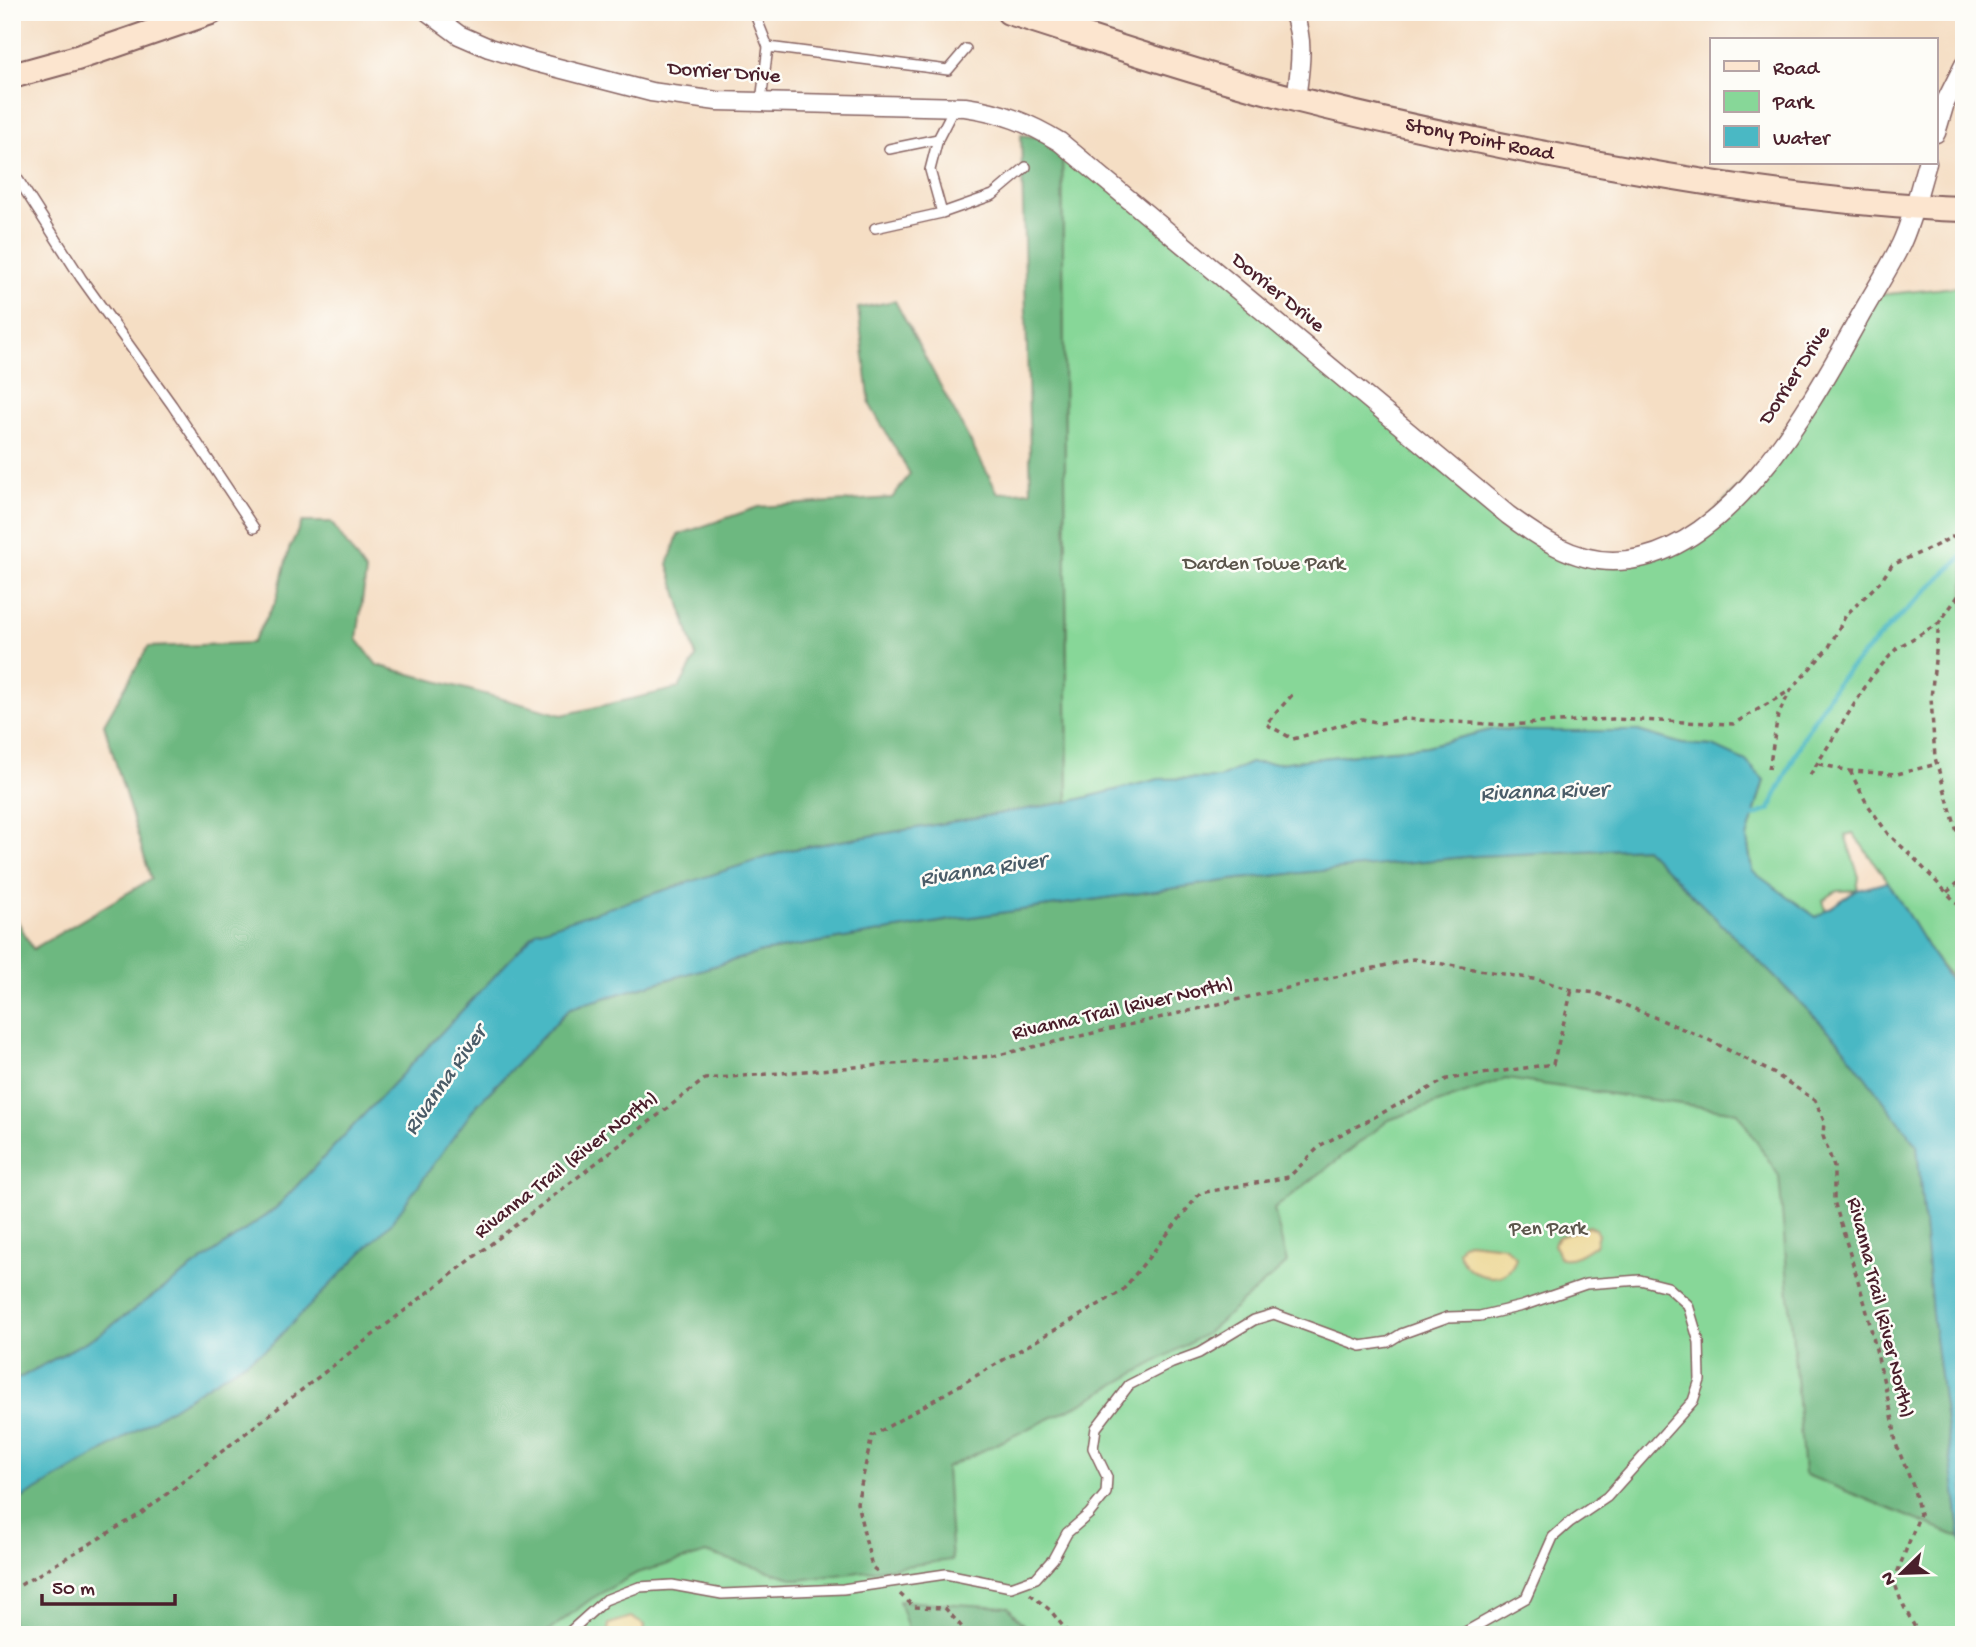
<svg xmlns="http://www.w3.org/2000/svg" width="1976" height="1647" viewBox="0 0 1976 1647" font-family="'Gochi Hand',sans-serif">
	<rect width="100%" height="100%" fill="#fdfcf7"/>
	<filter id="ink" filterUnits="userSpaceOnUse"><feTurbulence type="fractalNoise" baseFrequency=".0143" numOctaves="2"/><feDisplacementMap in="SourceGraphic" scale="14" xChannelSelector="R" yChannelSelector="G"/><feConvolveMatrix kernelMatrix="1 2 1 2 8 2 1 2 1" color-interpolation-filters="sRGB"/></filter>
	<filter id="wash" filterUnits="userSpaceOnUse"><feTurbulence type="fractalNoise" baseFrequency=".00686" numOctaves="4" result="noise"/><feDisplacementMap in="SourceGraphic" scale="28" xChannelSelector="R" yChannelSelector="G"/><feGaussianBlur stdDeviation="1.57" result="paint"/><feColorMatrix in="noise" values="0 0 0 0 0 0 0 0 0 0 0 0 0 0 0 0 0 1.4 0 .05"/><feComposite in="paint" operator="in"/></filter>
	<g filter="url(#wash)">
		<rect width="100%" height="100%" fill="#f5dec4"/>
		<path fill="#87d798" stroke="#687b62" stroke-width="2" d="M 1062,140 L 1495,504 L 1582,554 L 1626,555 L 1666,543 L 1705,521 L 1766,459 L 1870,296 L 1964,286 L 1964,992 L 1933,956 L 1888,882 L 1853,833 L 1845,835 L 1859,877 L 1857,890 L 1837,891 L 1823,900 L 1828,918 L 1964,1179 L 1964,1635 L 12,1635 L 12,1479 L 1752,869 L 1747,838 L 1764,780 L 1713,746 L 1682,744 L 1638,731 L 1529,731 L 1494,729 L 1427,746 L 1278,763 L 1250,763 L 1219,778 L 1159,779 L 1068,802 Z"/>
		<path fill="#6db880" stroke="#5c6c56" stroke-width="2" d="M 1021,135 L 1062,140 L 1068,802 L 789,850 L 537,931 L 276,1208 L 100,1334 L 12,1382 L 12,911 L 33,949 L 151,879 L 104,724 L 148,647 L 252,643 L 276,601 L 289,549 L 302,522 L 331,522 L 366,572 L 357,639 L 377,665 L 562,715 L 679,688 L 696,657 L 668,564 L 678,535 L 758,507 L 892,498 L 910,474 L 870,405 L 858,308 L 895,301 L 998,493 L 1031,491 Z
			M 1645,848 L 1837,1039 L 1917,1145 L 1932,1314 L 1961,1538 L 1804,1474 L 1779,1176 L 1737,1112 L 1506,1079 L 1389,1120 L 1274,1209 L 1287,1263 L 1207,1333 L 1080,1404 L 946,1468 L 952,1560 L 799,1580 L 707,1553 L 637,1573 L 591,1599 L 543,1635 L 12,1635 L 12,1504 L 98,1454 L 269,1347 L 476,1106 L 570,1008 L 762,952 L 951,920 L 1239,879 L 1475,856 Z
			M 899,1601 L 1008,1607 L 1032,1635 L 910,1635 Z"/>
		<path fill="#eeda9e" stroke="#9c7c64" stroke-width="2" d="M 1588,1226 L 1595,1229 L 1598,1234 L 1595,1245 C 1585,1252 1571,1262 1559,1257 L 1554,1244 L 1558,1237 Z
			M 1468,1242 L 1504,1246 L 1516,1257 C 1509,1289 1465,1279 1458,1251 L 1462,1244 Z
			M 631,1617 L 644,1625 L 643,1634 L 612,1635 L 608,1631 L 609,1624 Z"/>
		<path fill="#4ab8c4" stroke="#4a6c78" stroke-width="2" d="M 1494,729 L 1529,731 L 1638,731 L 1682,744 L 1713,746 L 1746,761 L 1764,780 L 1747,838 L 1752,871 L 1816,917 L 1857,890 L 1888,882 L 1933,956 L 1964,1000 L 1964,1546 L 1961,1538 L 1932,1314 L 1917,1145 L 1837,1039 L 1645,848 L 1475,856 L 1239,879 L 951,920 L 762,952 L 570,1008 L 476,1106 L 391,1223 L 269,1347 L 98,1454 L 12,1504 L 12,1382 L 100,1334 L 276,1208 L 537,931 L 789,850 L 1068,802 L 1159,779 L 1219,778 L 1250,763 L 1278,763 L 1427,746 Z"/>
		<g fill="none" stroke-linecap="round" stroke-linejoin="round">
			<path stroke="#4ab8c4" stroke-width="5" d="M 1747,818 L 1769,810 L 1805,734 L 1838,681 L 1889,627 L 1964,555"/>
		</g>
	</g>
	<g filter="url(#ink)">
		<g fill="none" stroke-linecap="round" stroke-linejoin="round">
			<defs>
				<path id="service" d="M 754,12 L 768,47 L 761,101
					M 768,47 L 948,70 L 966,49
					M 955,106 L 938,139 L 930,170 L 942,213 L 993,195 L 1026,167
					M 889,149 L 938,139
					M 12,170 L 81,278 L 172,405 L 254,528
					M 875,228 L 942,213
					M 566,1635 L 605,1600 L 639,1587 L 672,1585 L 722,1594 L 843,1589 L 946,1574 L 1011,1587 L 1036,1578 L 1053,1559 L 1067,1533 L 1089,1514 L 1106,1493 L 1107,1477 L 1093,1448 L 1096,1428 L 1129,1385 L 1172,1363 L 1199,1353 L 1254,1320 L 1274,1314 L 1361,1346 L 1388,1342 L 1401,1334 L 1448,1317 L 1480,1316 L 1522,1306 L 1586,1284 L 1640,1280 L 1668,1287 L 1688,1305 L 1699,1342 L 1700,1380 L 1693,1401 L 1607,1497 L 1570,1522 L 1553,1537 L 1526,1598 L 1460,1635"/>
				<path id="minor" d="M 428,12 L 459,35 L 489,48 L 531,61 L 651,92 L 717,101 L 965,107 C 1001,112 1029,123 1060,142 L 1508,515 C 1539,538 1573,561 1613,561 C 1725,561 1809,408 1857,322 C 1871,296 1888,271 1901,244 C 1913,218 1919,189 1927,163
					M 1293,12 C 1305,41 1300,69 1296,99
					M 1936,133 L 1945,103 L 1964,65"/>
				<g id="secondary">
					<path id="s1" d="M 1009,12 C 1091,38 1173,66 1257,89 C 1379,122 1503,147 1628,169 C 1739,189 1851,205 1964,209"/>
					<path d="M 12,76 L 77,58 L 211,12"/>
				</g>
			</defs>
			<use href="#service" stroke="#866261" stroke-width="12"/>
			<use href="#minor" stroke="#866261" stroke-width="21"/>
			<use href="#secondary" stroke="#866261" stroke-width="28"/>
			<path stroke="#866261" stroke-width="3.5" stroke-dasharray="5 5" stroke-linecap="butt" d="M 1964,588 L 1939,623 L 1931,698 L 1935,758 L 1964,855
				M 1292,695 L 1266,724 L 1293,739 L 1362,719 L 1380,723 L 1404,719 L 1505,725 L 1612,719 L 1733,724 L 1791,690
				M 1819,764 L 1850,771 L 1897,774 L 1937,764
				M 1769,769 L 1778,715 L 1791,690 L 1829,647 L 1846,615 L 1881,581 L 1892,565 L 1931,548 L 1952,537 L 1964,536
				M 1850,771 L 1866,802 L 1888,834 L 1912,856 L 1964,911
				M 1810,775 L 1872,676 L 1897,648 L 1939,623
				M 1947,892 L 1964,878
				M 877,1571 L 872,1567 L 857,1503 L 872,1436 L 1122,1291 L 1200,1193 L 1289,1177 L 1321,1145 L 1447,1079 L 1553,1064 L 1572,990
				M 12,1590 L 142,1513 L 705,1079 L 994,1056 L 1413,959 L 1539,980 L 1572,990 L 1596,993 L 1707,1039 L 1775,1074 L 1815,1100 L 1824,1121 L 1823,1136 L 1834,1167 L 1834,1201 L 1865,1304 L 1893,1420 L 1896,1444 L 1913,1486 L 1920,1514 L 1894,1581 L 1901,1601 L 1919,1635
				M 900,1594 L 914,1607 L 945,1608 L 969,1635
				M 1030,1594 L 1050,1610 L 1070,1635"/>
			<use href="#service" stroke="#fff" stroke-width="9"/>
			<use href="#minor" stroke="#fff" stroke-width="18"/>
			<use href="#secondary" stroke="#fce5cf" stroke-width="24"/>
		</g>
	</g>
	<g text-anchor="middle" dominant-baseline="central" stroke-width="5" stroke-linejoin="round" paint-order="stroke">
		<g font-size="21" fill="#4a1f2b" stroke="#fdfcf7">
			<text transform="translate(724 74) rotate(4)">Dorrier Drive</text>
			<text stroke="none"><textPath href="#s1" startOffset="488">Stony Point Road</textPath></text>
			<text transform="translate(1277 294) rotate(39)">Dorrier Drive</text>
			<text transform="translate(1796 376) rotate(-57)">Dorrier Drive</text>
			<text transform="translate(1123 1010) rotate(-13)">Rivanna Trail (River North)</text>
			<text transform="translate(567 1166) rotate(-38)">Rivanna Trail (River North)</text>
			<text transform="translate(1879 1308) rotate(76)">Rivanna Trail (River North)</text>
		</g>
		<g font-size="21" fill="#5c564c" stroke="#fdfcf7">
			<text x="1264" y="565">Darden Towe Park</text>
			<text x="1548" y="1230">Pen Park</text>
		</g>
		<g font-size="23" font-style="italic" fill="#4a5c68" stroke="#fdfcf7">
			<text transform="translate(1544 793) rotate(-2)">Rivanna River</text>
			<text transform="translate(983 871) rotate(-9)">Rivanna River</text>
			<text transform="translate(446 1081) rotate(-55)">Rivanna River</text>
		</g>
	</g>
	<rect width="1976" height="1647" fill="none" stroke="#fdfcf7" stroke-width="42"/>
	<rect x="1710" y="38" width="228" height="126" fill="#fdfcf7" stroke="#b5a4a5" stroke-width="2"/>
	<rect x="1724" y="61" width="35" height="10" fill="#fce5cf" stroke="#b5a4a5" stroke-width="2"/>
	<text x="1773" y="74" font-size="21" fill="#4a1f2b">Road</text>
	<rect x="1724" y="91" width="35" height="21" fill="#87d798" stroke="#b5a4a5" stroke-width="2"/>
	<text x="1773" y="108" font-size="21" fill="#4a1f2b">Park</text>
	<rect x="1724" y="126" width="35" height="21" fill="#4ab8c4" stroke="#b5a4a5" stroke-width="2"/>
	<text x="1773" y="144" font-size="21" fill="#4a1f2b">Water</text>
	<g transform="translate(1902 1573) rotate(247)" stroke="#fdfcf7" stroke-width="5" paint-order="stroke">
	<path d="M0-5L12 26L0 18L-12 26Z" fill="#4a1f2b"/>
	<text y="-10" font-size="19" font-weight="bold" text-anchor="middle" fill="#4a1f2b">N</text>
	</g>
	<path d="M42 1594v10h133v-10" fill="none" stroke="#4a1f2b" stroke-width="3.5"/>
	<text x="52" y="1594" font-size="21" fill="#4a1f2b" stroke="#fdfcf7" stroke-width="5" paint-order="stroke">50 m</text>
</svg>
